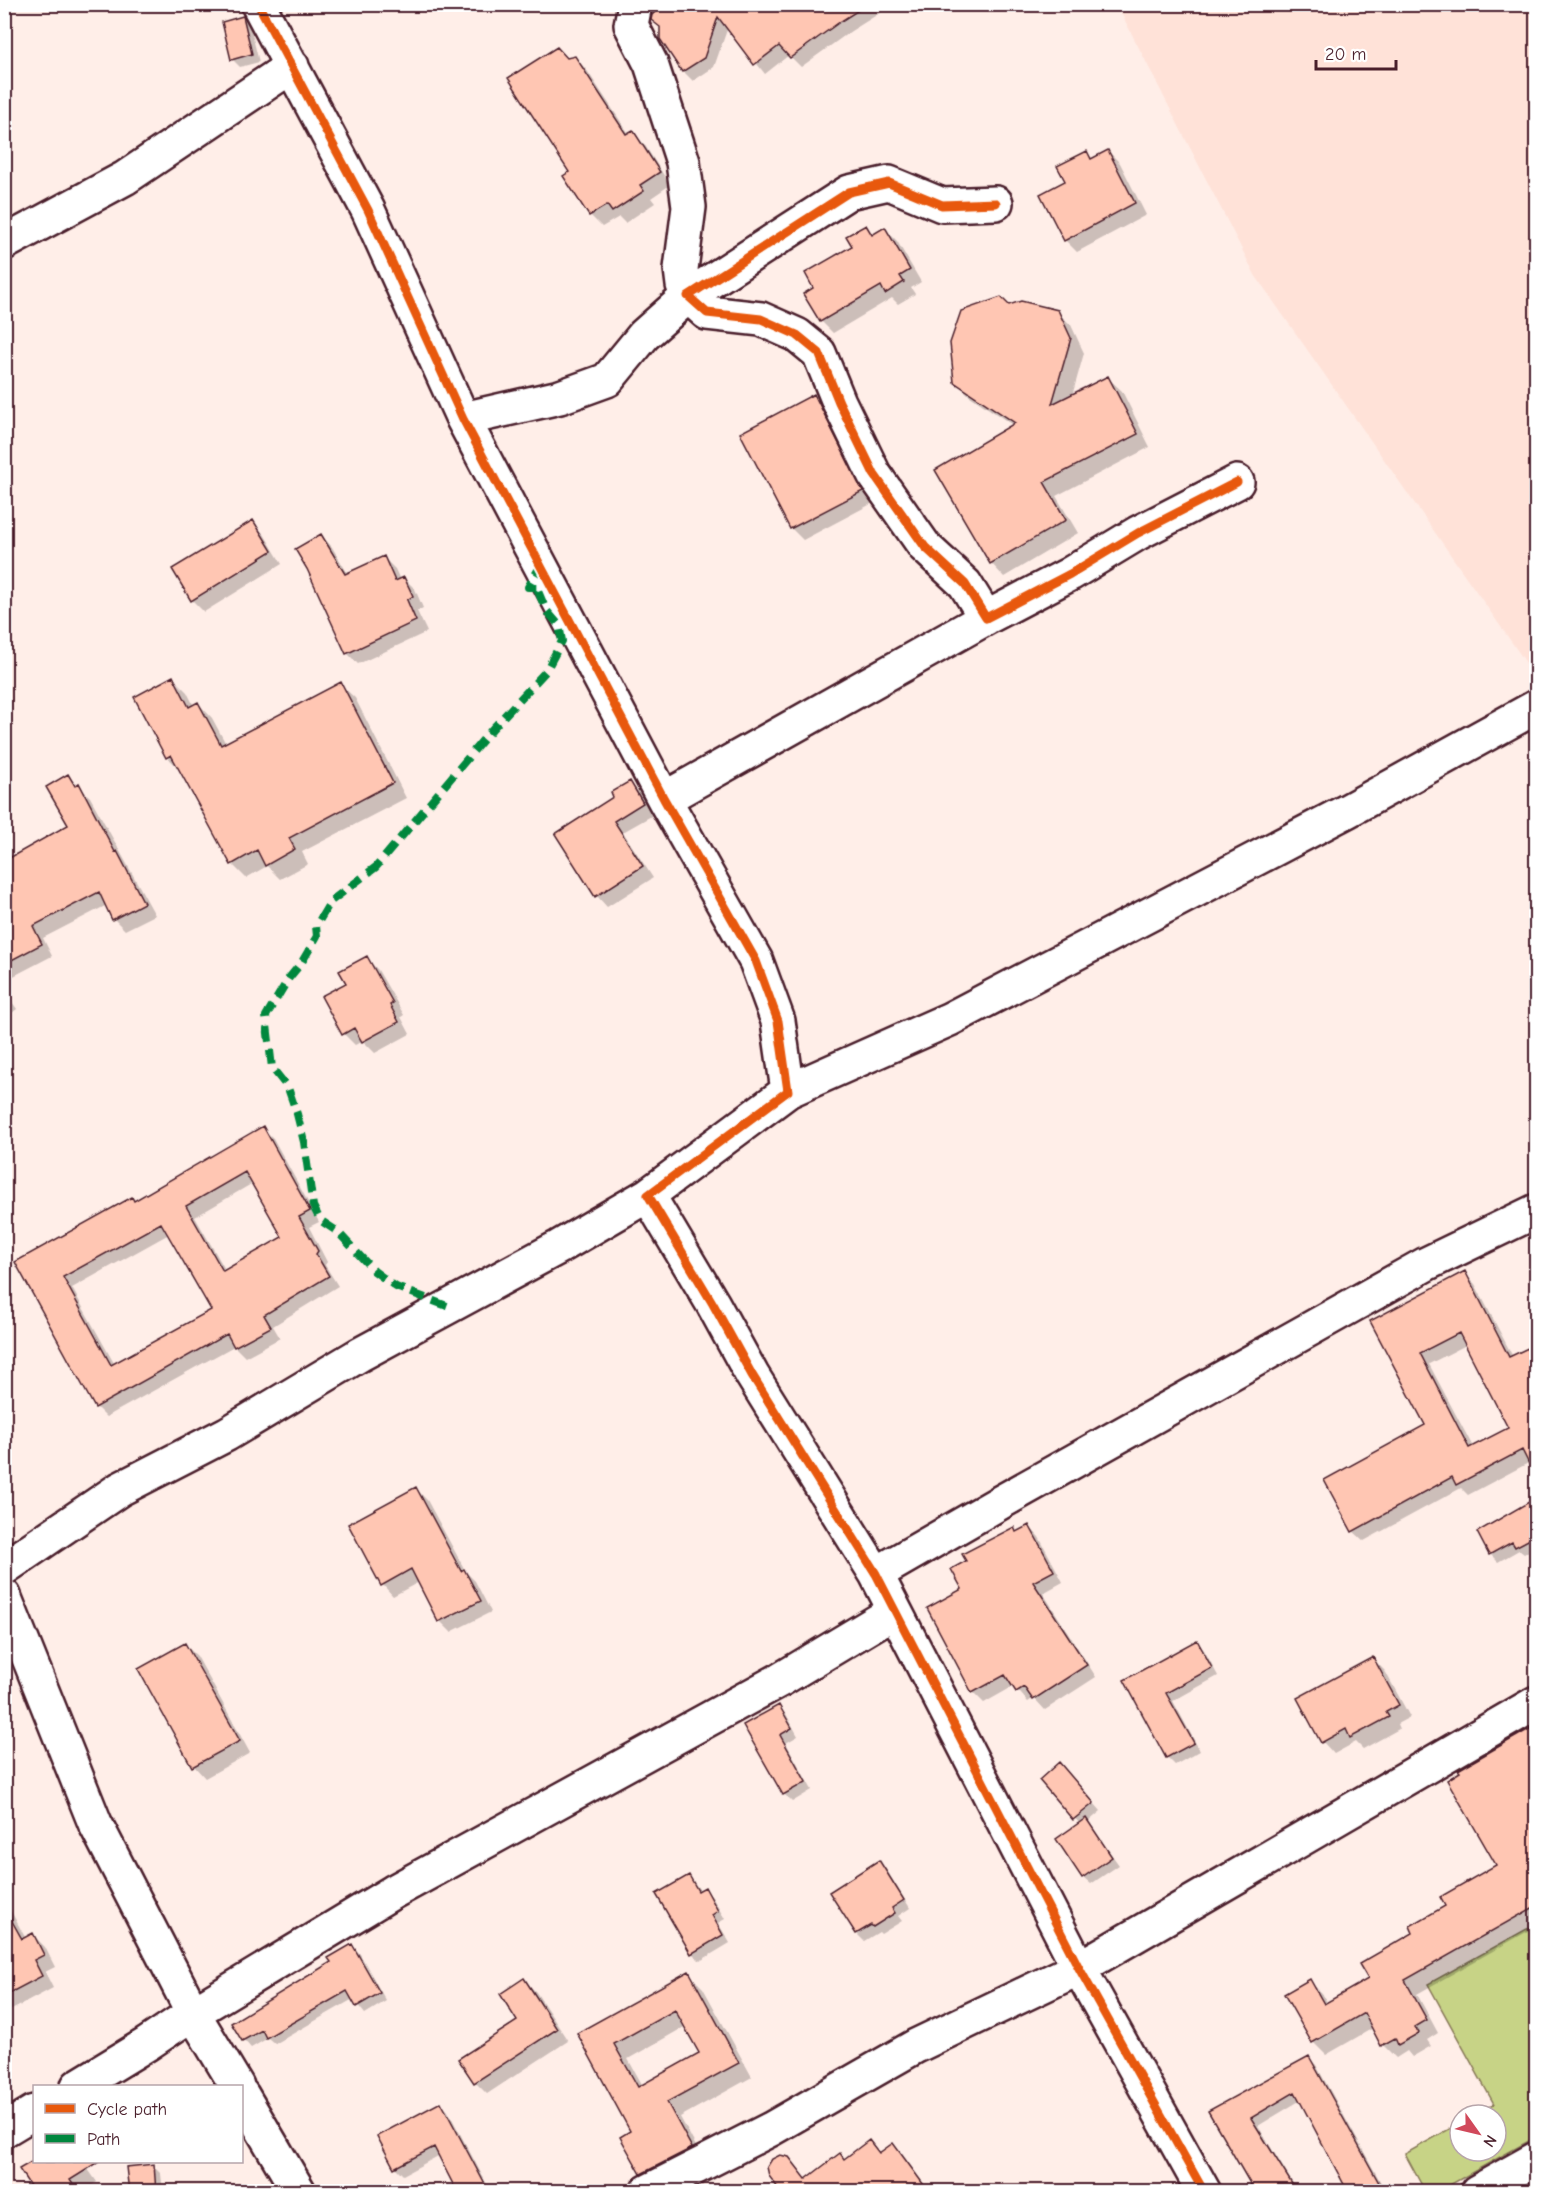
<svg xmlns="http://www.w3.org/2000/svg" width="1541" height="2196" viewBox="0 0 1541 2196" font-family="'Comic Neue',sans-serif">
	<rect width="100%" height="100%" fill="#ffeee8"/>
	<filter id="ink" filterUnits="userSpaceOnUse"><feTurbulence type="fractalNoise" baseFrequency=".0167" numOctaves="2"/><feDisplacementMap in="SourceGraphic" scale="12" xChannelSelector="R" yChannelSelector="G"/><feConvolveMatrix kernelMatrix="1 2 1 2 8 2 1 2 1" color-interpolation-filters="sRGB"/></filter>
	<g filter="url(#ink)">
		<path fill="#ffe2d8" d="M 1117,5 L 1536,5 L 1536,677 L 1255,275 Z"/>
		<path fill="#c7d386" stroke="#887958" stroke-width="1.5" d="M 1536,1924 L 1536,2137 L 1439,2191 L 1425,2191 L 1405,2154 L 1460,2123 L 1460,2151 L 1496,2151 L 1496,2115 L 1475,2115 L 1494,2104 L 1428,1984 Z"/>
		<path fill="#0003" fill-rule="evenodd" d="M 666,4 L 890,4 L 891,6 L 851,31 L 801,67 L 789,55 L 765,74 L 728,27 L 714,67 L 693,81 L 683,71 Z
			M 243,18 L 250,26 L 259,62 L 240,67 L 232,59 Z
			M 574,57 L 586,69 L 629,134 L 632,132 L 644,144 L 670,185 L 651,198 L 655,203 L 625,223 L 619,217 L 602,227 L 590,215 L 571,172 L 568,60 Z
			M 1108,151 L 1120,163 L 1146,215 L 1077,252 L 1065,240 L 1067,181 L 1087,153 L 1093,159 Z
			M 865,227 L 874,236 L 885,229 L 897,241 L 921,282 L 911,288 L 915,294 L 898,304 L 892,298 L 833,333 L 821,321 L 815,288 L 854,246 Z
			M 1009,306 L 1057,312 L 1071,325 L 1084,353 L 1072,396 L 1108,378 L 1122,391 L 1150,447 L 1056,496 L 1078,533 L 1004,577 L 991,563 L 1014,426 L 970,396 L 956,382 Z
			M 814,396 L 826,407 L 873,503 L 803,540 L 791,528 L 742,433 Z
			M 252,522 L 264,534 L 282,564 L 204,612 L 192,600 Z
			M 321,535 L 332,547 L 348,574 L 384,558 L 395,569 L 400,580 L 404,578 L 415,589 L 423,608 L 417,611 L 427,632 L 358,664 L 347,653 Z
			M 173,678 L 187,692 L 194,706 L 198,703 L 212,718 L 226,744 L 340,684 L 355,698 L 406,798 L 302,852 L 308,864 L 280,879 L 267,866 L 246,878 L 232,864 L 182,771 L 167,757 L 136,698 Z
			M 68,776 L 90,797 L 155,915 L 125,930 L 114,919 L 107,905 L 43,938 L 52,956 L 4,981 L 4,863 L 70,826 Z
			M 630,783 L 641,794 L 653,815 L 623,832 L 653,878 L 607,907 L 597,896 L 557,835 L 615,797 Z
			M 366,958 L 378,970 L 404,1015 L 401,1017 L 410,1034 L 375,1053 L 363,1041 L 355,1045 L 344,1034 L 348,983 Z
			M 4,984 L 8,989 L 5,992 L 17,1009 L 4,1019 Z
			M 262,1128 L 273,1138 L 319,1222 L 309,1227 L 327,1262 L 325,1265 L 338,1286 L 273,1326 L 280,1338 L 245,1357 L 234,1346 L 106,1417 L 96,1407 L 17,1263 L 135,1202 ZM 253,1183 L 284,1237 L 226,1271 L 195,1217 ZM 169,1234 L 213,1310 L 115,1365 L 72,1288 Z
			M 1464,1273 L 1475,1284 L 1513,1357 L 1529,1349 L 1536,1356 L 1536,1459 L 1468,1495 L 1461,1488 L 1364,1541 L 1353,1531 L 1427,1425 L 1372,1322 ZM 1466,1345 L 1510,1428 L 1473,1447 L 1429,1364 Z
			M 416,1489 L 427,1500 L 466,1572 L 475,1581 L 491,1612 L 451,1632 L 440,1621 L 419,1582 L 393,1596 L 383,1585 Z
			M 1536,1500 L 1536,1547 L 1524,1554 L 1519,1550 L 1498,1562 L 1490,1554 L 1479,1533 Z
			M 1029,1526 L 1039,1537 L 1063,1582 L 1043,1593 L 1096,1677 L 1045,1710 L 1034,1698 L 1028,1702 L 1014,1686 L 984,1703 L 973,1692 L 964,1590 L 968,1562 L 1013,1528 L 1018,1533 Z
			M 1197,1642 L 1204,1650 L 1218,1676 L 1173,1701 L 1200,1751 L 1175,1765 L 1167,1757 L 1126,1681 Z
			M 185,1645 L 197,1656 L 250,1753 L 205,1778 L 194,1766 L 141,1669 Z
			M 1373,1659 L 1385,1671 L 1410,1717 L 1397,1724 L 1399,1729 L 1363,1749 L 1356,1742 L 1334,1754 L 1323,1742 Z
			M 778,1707 L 786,1714 L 798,1736 L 786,1743 L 812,1790 L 792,1802 L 784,1794 L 745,1726 Z
			M 1530,1730 L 1533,1733 L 1536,1731 L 1536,1928 L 1535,1927 L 1417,1994 L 1438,2033 L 1427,2040 L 1431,2046 L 1412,2057 L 1407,2051 L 1396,2058 L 1383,2045 L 1373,2028 L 1326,2055 L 1313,2042 L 1309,1981 L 1322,1993 L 1328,2004 L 1370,1980 L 1415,1933 L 1498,1866 Z
			M 1067,1772 L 1101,1811 L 1088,1822 L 1119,1865 L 1091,1884 L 1083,1877 L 1080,1824 L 1041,1780 Z
			M 878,1862 L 886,1869 L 910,1908 L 898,1916 L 902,1921 L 881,1934 L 879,1932 L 864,1941 L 857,1934 Z
			M 689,1877 L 701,1891 L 704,1889 L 712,1897 L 725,1919 L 718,1923 L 730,1943 L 700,1961 L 692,1953 Z
			M 4,1887 L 11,1899 L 6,1902 L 26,1939 L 33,1935 L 45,1947 L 55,1967 L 45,1972 L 53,1988 L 4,2014 Z
			M 352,1946 L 360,1954 L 386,2001 L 365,2014 L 353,1999 L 275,2044 L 268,2038 L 251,2048 L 244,2040 L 234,2023 L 333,1963 Z
			M 688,1973 L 703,1988 L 752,2077 L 680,2117 L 705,2163 L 657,2187 L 642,2173 L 632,2132 L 579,2034 ZM 686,2026 L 701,2053 L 643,2086 L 628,2059 Z
			M 524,1980 L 536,1992 L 568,2041 L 487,2094 L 475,2082 L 519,2022 Z
			M 1309,2058 L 1316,2065 L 1386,2192 L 1347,2192 L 1349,2190 L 1301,2100 L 1258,2126 L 1298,2192 L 1257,2192 L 1210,2112 Z
			M 441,2103 L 448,2111 L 491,2192 L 459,2192 L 440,2155 L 403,2175 L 395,2167 L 379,2137 Z
			M 869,2142 L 881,2154 L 893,2145 L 903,2155 L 930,2192 L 783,2192 L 788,2158 L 807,2180 L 845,2160 Z
			M 34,2161 L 83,2162 L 97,2182 L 81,2192 L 35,2192 L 21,2169 Z
			M 153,2166 L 161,2174 L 163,2192 L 131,2192 Z"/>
		<path fill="#ffc6b3" stroke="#4a1f2b" stroke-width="1.5" fill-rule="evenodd" d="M 664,4 L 868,4 L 841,21 L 790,58 L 779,46 L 754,65 L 718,17 L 704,58 L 682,72 L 660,39 L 660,27 L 651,20 L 652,15 Z
			M 243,16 L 252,54 L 231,60 L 222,22 Z
			M 557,47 L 567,58 L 575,56 L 626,134 L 633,130 L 660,172 L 640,185 L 644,191 L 612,212 L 607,205 L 589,216 L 563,176 L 569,172 L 508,78 Z
			M 1108,150 L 1135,203 L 1064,241 L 1040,194 L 1065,181 L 1057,166 L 1087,151 L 1091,159 Z
			M 866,225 L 872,235 L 885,227 L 910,270 L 900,276 L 904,282 L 885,294 L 881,286 L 820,322 L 803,294 L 813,288 L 805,273 L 852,246 L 846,236 Z
			M 1001,297 L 1009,305 L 1021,301 L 1058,310 L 1071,338 L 1052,404 L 1108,376 L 1138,434 L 1044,482 L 1066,520 L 990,564 L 935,470 L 1015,423 L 954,382 L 950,343 L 961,311 Z
			M 814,394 L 863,491 L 790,529 L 740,433 Z
			M 253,520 L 272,551 L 191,601 L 172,569 Z
			M 321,534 L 345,574 L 384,556 L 395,581 L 404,577 L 413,596 L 407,600 L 416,621 L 346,654 L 307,569 L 295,549 Z
			M 173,676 L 189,707 L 198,702 L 221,745 L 341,682 L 393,783 L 289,838 L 295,849 L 265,866 L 257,850 L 231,865 L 171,755 L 166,758 L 134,697 Z
			M 68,774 L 75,786 L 79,783 L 115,852 L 117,851 L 144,903 L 112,920 L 99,892 L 33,926 L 42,944 L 4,964 L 4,861 L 68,825 L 46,787 Z
			M 630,781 L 643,803 L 614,821 L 643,866 L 595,897 L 555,834 L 613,797 L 611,792 Z
			M 367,956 L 393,1003 L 390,1005 L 399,1022 L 362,1042 L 354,1028 L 342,1035 L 321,996 L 346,983 L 339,971 Z
			M 263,1126 L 310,1211 L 299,1217 L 318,1251 L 316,1254 L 329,1276 L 264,1315 L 271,1327 L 234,1347 L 227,1334 L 95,1408 L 15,1262 L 132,1197 L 134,1201 ZM 245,1172 L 282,1237 L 223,1271 L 186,1206 ZM 161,1223 L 211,1310 L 111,1365 L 63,1277 Z
			M 1465,1271 L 1509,1357 L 1530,1347 L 1536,1363 L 1536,1478 L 1522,1450 L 1456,1485 L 1452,1477 L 1352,1532 L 1324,1480 L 1425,1425 L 1370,1321 ZM 1459,1333 L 1508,1428 L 1469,1448 L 1420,1353 Z
			M 416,1487 L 461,1571 L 464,1569 L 481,1601 L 438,1622 L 411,1569 L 381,1586 L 348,1524 Z
			M 1536,1498 L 1536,1536 L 1515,1547 L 1512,1542 L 1489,1555 L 1477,1532 Z
			M 1029,1525 L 1054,1571 L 1033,1582 L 1087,1665 L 1033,1700 L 1024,1687 L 1016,1692 L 1005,1675 L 972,1693 L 927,1608 L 962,1589 L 951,1569 L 966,1561 L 962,1554 L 1014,1527 L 1016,1532 Z
			M 1197,1640 L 1212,1668 L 1166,1693 L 1194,1743 L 1166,1758 L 1124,1680 Z
			M 185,1643 L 240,1741 L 192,1767 L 138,1669 Z
			M 1373,1657 L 1399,1705 L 1386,1712 L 1389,1717 L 1350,1738 L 1346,1729 L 1321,1743 L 1297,1698 Z
			M 779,1705 L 792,1728 L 780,1735 L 806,1782 L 783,1795 L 743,1725 Z
			M 1531,1728 L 1536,1738 L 1536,1906 L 1405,1980 L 1427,2020 L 1415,2027 L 1419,2033 L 1398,2045 L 1395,2038 L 1381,2046 L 1364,2013 L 1312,2043 L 1284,1994 L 1310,1979 L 1324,2004 L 1368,1979 L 1359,1964 L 1413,1933 L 1410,1926 L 1445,1906 L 1440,1897 L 1496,1865 L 1447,1780 L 1460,1772 L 1458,1770 Z
			M 1059,1762 L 1094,1803 L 1073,1820 L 1039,1780 Z
			M 1086,1818 L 1112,1857 L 1082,1878 L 1056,1839 Z
			M 879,1860 L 904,1900 L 892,1908 L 895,1913 L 873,1927 L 871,1925 L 856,1934 L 829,1892 Z
			M 689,1875 L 698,1891 L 705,1887 L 718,1911 L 712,1915 L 723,1935 L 691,1954 L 656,1894 Z
			M 4,1907 L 22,1939 L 33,1933 L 44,1955 L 34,1960 L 42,1976 L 4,1996 Z
			M 352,1944 L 380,1993 L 356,2007 L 347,1991 L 266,2038 L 262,2030 L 242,2041 L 231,2023 L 331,1962 L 328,1958 Z
			M 689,1971 L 739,2063 L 667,2102 L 692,2148 L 641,2174 L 620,2137 L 630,2131 L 577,2033 ZM 675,2010 L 699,2053 L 638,2087 L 614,2044 Z
			M 524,1978 L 557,2029 L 474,2083 L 458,2059 L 517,2021 L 500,1994 Z
			M 1309,2056 L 1384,2192 L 1348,2192 L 1295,2092 L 1251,2118 L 1297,2192 L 1255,2192 L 1208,2111 Z
			M 441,2102 L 489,2192 L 457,2192 L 434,2147 L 394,2168 L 377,2136 Z
			M 869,2140 L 879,2153 L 893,2143 L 929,2192 L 781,2192 L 769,2176 L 767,2167 L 772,2159 L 780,2155 L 789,2157 L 806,2179 L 840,2153 L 844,2159 Z
			M 31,2162 L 99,2162 L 70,2180 L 78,2192 L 34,2192 L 19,2169 Z
			M 154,2164 L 156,2192 L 129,2192 L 126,2167 Z"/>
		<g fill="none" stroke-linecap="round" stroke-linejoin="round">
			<defs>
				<path id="minor" d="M 258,4 L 368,210 L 463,419 L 664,799 L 756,961 L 778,1021 L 788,1091 L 648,1195 L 713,1304 L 752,1375 L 876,1574 L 1079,1968 L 1204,2192
					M 996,203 L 942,205 L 889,183 L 849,192 L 688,296 L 707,313 L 761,319 L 797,335 L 819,353 L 839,402 L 874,474 L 925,547 L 965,584 L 986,618 L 1070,574 L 1138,533 L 1237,482
					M 4,243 L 125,178 L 292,66
					M 463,419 L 560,397 L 607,380 L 644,335 L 688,296 L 683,285 L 681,269 L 689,207 L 683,162 L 651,64 L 631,25 L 635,4
					M 664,799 L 986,618
					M 788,1091 L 950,1019 L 1347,811 L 1536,707
					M 4,1568 L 120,1489 L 227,1434 L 359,1355 L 559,1247 L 648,1195
					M 876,1574 L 1001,1502 L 1426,1264 L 1536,1211
					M 4,1596 L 95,1823 L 193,2013 L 237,2086
					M 78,2086 L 147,2044 L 193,2013 L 393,1892 L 780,1680 L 895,1611
					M 242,2095 L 299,2192
					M 4,2130 L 34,2112
					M 647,2192 L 771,2129 L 916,2046 L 1079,1968 L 1536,1703
					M 1477,2192 L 1536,2159"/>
			</defs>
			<use href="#minor" stroke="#4a1f2b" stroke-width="38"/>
			<use href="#minor" stroke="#fff" stroke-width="33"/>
			<path stroke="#00873e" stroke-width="8" stroke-dasharray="15 8" stroke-linecap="butt" d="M 447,1306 L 396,1287 L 374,1271 L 338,1232 L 320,1220 L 313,1206 L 304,1142 L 297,1114 L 288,1088 L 272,1068 L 266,1016 L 289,978 L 302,962 L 317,936 L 316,926 L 331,901 L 376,867 L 493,728 L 546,671 L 562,641 L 559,625 L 546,610 L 538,591 L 540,587 L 528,587 L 541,565"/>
			<defs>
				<path id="cycleway" d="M 258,4 L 368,210 L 463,419 L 664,799 L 756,961 L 778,1021 L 788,1091 L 648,1195 L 713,1304 L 752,1375 L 876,1574 L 1079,1968 L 1204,2192
					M 996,203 L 942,205 L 889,183 L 849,192 L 688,296 L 707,313 L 761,319 L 797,335 L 819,353 L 839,402 L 874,474 L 925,547 L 965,584 L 986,618 L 1070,574 L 1138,533 L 1237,482"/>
			</defs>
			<use href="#cycleway" stroke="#fff" stroke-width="13"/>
			<use href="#cycleway" stroke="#e8590c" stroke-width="9"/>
		</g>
	</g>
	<rect width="1541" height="2196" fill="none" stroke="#fff" stroke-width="24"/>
	<rect x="12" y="12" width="1517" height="2172" fill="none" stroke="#4a1f2b" stroke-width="2" filter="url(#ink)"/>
	<rect x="33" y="2085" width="210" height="78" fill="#ffffff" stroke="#b7a5aa" stroke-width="1.5"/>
	<rect x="45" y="2104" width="30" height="9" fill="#e8590c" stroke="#b7a5aa" stroke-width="1.5"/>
	<text x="87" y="2115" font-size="18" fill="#4a1f2b">Cycle path</text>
	<rect x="45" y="2134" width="30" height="9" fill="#00873e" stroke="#b7a5aa" stroke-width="1.5"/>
	<text x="87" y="2145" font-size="18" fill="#4a1f2b">Path</text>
	<g transform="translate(1478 2133) rotate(124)"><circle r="28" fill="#ffffff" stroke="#b7a5aa" stroke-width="1.5"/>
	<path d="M0-4.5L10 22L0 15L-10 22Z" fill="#d1495b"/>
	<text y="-9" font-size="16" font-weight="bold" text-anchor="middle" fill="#4a1f2b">N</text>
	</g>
	<path d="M1316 60v9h80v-9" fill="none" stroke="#4a1f2b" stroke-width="3"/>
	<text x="1325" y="60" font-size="18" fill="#4a1f2b" stroke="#ffffff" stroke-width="4.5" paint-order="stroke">20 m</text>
</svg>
